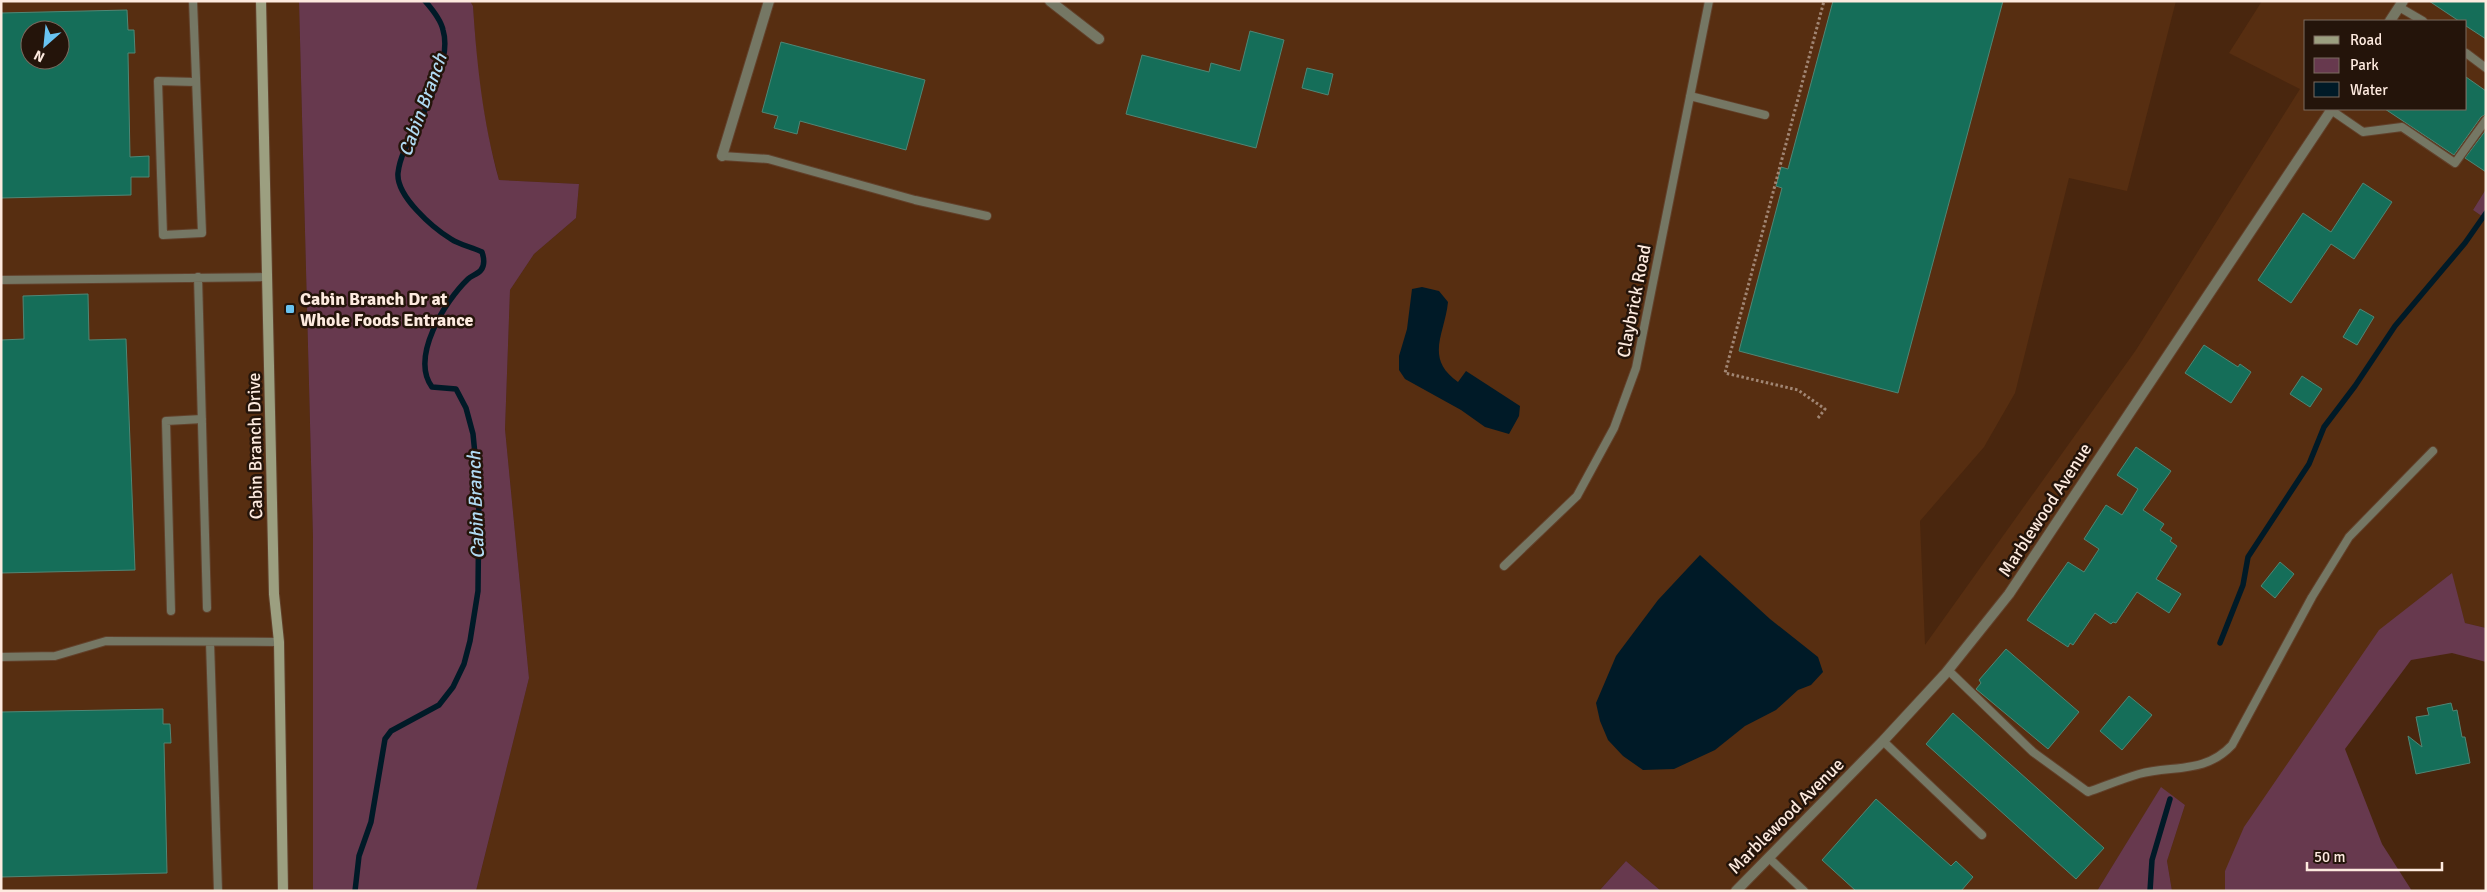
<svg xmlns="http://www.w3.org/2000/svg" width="2487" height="892" viewBox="0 0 2487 892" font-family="Signika,sans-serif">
	<rect width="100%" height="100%" fill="#49260e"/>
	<path fill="#572e11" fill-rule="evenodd" d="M 1,1 L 299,1 L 313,538 L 313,891 L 1,891 ZM 30,30 L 60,30 L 60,60 L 30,60 Z
		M 470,1 L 2176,1 L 2127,191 L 2069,178 L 2015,393 L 1984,447 L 1920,521 L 1925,645 L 2136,350 L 2300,89 L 2229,53 L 2262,1 L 2486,1 L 2486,189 L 2473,210 L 2486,219 L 2486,628 L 2465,623 L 2451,573 L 2225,871 L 2225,891 L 2172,891 L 2167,861 L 2185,805 L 2161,788 L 2097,891 L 1661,891 L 1626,861 L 1599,891 L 476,891 L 529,678 L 505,429 L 510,290 L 534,254 L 576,218 L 579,184 L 499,180 L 489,140 L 478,79 L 473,6 ZM 2306,21 L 2466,21 L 2466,109 L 2306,109 Z"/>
	<path fill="#67394e" d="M 299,1 L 470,1 L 473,6 C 477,67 483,121 499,180 L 579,184 L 576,218 L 534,254 L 510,290 L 505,429 L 529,678 L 476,891 L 313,891 L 313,538 Z
		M 2486,189 L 2486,219 L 2473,210 Z
		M 2452,573 L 2465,623 L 2486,628 L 2486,662 L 2452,653 L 2411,660 L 2345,749 L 2382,844 L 2412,891 L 2225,891 L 2225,871 L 2244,827 L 2379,630 Z
		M 2161,787 L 2185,805 L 2167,861 L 2172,891 L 2097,891 Z
		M 1626,861 L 1661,891 L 1599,891 Z"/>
	<path fill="#001a27" d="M 1422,287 L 1439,291 L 1448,302 C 1445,334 1424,358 1458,382 L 1466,371 L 1520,406 L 1519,416 L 1509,434 L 1485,427 L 1461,410 L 1405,379 L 1399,370 L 1399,356 L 1407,329 L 1412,289 Z
		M 1700,555 L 1770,619 L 1818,657 L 1823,672 L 1811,685 L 1798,690 L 1776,710 L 1745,726 L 1715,750 L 1674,769 L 1643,770 L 1623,756 L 1608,740 L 1600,721 L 1596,703 L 1616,656 L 1658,600 Z"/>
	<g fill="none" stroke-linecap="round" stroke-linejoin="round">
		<path stroke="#001a27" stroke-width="5.5" d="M 2220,643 L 2243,585 L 2248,557 L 2309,464 L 2324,427 L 2355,386 L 2395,326 L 2465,243 L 2486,213
			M 355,891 L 359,856 L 371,822 L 385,739 L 391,731 L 439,705 L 453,687 L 464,664 L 470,641 L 478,591 L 479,495 L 473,434 L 466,408 L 456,389 L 432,387 C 410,357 445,301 468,279 C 471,276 478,274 481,270 C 485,265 484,258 482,252 C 472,247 460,245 451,239 C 433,228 396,196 398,173 C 400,155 410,139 418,124 C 430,101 451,56 443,30 C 441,20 432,9 425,1
			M 2150,891 L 2152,860 L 2170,799"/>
	</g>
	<path fill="#156e59" stroke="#508675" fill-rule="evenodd" d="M 1833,1 L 2003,1 L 1898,393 L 1739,351 L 1782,188 L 1776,186 L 1781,167 L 1788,169 Z
		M 2429,1 L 2486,1 L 2486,39 L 2466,26 L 2466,21 L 2459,21 Z
		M 127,10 L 128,30 L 134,30 L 135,53 L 128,53 L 130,157 L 149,156 L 149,177 L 131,177 L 131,195 L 1,198 L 1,13 ZM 30,30 L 60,30 L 60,60 L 30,60 Z
		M 1250,31 L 1284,40 L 1256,148 L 1126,114 L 1142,55 L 1209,72 L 1211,63 L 1240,71 Z
		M 781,42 L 925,80 L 906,150 L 800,121 L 797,134 L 774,128 L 778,116 L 762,112 Z
		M 1307,68 L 1333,74 L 1328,95 L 1302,88 Z
		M 2466,77 L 2486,91 L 2486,114 L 2481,117 L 2454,155 L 2385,109 L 2466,109 Z
		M 2486,130 L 2486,172 L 2465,158 Z
		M 2363,183 L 2392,202 L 2354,259 L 2331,244 L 2291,303 L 2258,280 L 2303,213 L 2331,232 Z
		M 88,294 L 89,340 L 126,339 L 135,570 L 1,573 L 1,340 L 24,339 L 23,296 Z
		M 2360,309 L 2374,317 L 2357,345 L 2343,337 Z
		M 2204,345 L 2238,367 L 2240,364 L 2251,372 L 2231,403 L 2185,373 Z
		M 2302,376 L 2322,389 L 2310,407 L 2290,394 Z
		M 2136,447 L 2171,471 L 2143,510 L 2164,524 L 2160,530 L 2172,538 L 2170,541 L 2177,546 L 2156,579 L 2181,594 L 2169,613 L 2137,592 L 2116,623 L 2113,622 L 2111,624 L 2095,613 L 2073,645 L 2070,643 L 2068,647 L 2027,620 L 2068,562 L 2084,572 L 2099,549 L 2084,539 L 2106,505 L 2122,515 L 2138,489 L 2117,475 Z
		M 2280,562 L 2294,574 L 2275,598 L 2261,586 Z
		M 2006,649 L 2079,712 L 2048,749 L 1976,689 L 1981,683 L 1979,680 Z
		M 2129,696 L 2152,715 L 2122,750 L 2100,731 Z
		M 2451,703 L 2453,711 L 2457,710 L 2462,737 L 2465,737 L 2470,763 L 2416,774 L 2408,736 L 2422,747 L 2416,717 L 2429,715 L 2427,708 Z
		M 163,709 L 163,724 L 170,724 L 171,743 L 164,743 L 167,873 L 1,877 L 1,712 Z
		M 1953,713 L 2104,848 L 2076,879 L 1926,744 Z
		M 1876,799 L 1951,866 L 1956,861 L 1973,877 L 1961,891 L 1856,891 L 1822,860 Z"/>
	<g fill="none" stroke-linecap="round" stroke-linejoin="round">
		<defs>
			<path id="lane" d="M 193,1 L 202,233 L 163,235 L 158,81 L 195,82
				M 2399,7 L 2423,21
				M 2466,53 L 2486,68
				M 1690,96 L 1765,115
				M 2331,110 L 2363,132 L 2402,127 L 2455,163 L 2486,120
				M 722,156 L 768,159 L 915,200 L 987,216
				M 198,277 L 207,608
				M 1,280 L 268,277
				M 1504,566 L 1577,496 L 1614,428 L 1636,368 L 1709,1
				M 171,611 L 166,421 L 202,419
				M 210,642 L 218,891
				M 1,657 L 55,656 L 106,641 L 279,642
				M 1948,670 L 2033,752 L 2088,792 C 2105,786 2122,779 2139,774 C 2173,765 2205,774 2232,745 L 2312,597 L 2349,537 L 2433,451
				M 1883,741 L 1982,835
				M 1769,858 L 1804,891"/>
			<path id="street" d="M 1050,1 L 1099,39
				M 2390,21 L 2403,1
				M 722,156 L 769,1
				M 1736,891 L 1883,741 L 1945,674 L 2009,594 L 2332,109"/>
			<path id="secondary" d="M 261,1 L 274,594 L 279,642 L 283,891"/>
		</defs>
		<use href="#lane" stroke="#62412b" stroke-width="10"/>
		<use href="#street" stroke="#62412b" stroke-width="12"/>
		<use href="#secondary" stroke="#62412b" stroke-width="12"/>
		<path stroke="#a18674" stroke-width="3" stroke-dasharray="2.5 2.5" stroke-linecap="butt" d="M 1818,418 L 1825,409 L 1798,390 L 1725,373 L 1824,1"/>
		<use href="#lane" stroke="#757764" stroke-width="8"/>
		<use href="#street" stroke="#757764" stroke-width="10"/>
		<use href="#secondary" stroke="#9c9f80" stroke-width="10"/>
	</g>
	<rect fill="#69c3f1" stroke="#24140a" stroke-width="2" x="285" y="304" width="10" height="10" rx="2.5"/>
	<g text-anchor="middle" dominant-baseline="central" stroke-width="5" stroke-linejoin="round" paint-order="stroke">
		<g font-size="18" font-weight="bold" fill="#fdeadf" stroke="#24140a" text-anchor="start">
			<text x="300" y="299">Cabin Branch Dr at<tspan x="300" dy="21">Whole Foods Entrance</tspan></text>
		</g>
		<g font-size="18" fill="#fdeadf" stroke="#24140a">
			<text transform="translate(1634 301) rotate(-79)">Claybrick Road</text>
			<text transform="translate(255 446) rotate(-91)">Cabin Branch Drive</text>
			<text transform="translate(2045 510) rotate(-57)">Marblewood Avenue</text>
			<text transform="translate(1786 816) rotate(-45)">Marblewood Avenue</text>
		</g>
		<g font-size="19" font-style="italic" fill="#b0daf2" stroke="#24140a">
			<text transform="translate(423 105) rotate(-70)">Cabin Branch</text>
			<text transform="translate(476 505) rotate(-92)">Cabin Branch</text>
		</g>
	</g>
	<rect width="2487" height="892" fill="none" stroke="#fdeadf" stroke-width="5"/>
	<rect x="2304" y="20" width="162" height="90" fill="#24140a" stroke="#7b6a5f"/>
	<rect x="2314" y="36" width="25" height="8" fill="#9c9f80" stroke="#7b6a5f"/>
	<text x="2350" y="45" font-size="15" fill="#fdeadf">Road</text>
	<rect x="2314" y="58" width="25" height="15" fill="#67394e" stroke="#7b6a5f"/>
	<text x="2350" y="70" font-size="15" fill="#fdeadf">Park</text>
	<rect x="2314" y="82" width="25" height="15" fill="#001a27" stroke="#7b6a5f"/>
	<text x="2350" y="95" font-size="15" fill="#fdeadf">Water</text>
	<g transform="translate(45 45) rotate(207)"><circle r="24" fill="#24140a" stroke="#7b6a5f"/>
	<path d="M0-4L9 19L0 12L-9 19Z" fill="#69c3f1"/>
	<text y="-8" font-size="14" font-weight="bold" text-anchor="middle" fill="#fdeadf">N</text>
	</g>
	<path d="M2307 862v8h135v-8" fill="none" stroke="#fdeadf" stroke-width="2.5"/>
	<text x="2314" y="862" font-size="15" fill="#fdeadf" stroke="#24140a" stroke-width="4" paint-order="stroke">50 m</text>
</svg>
